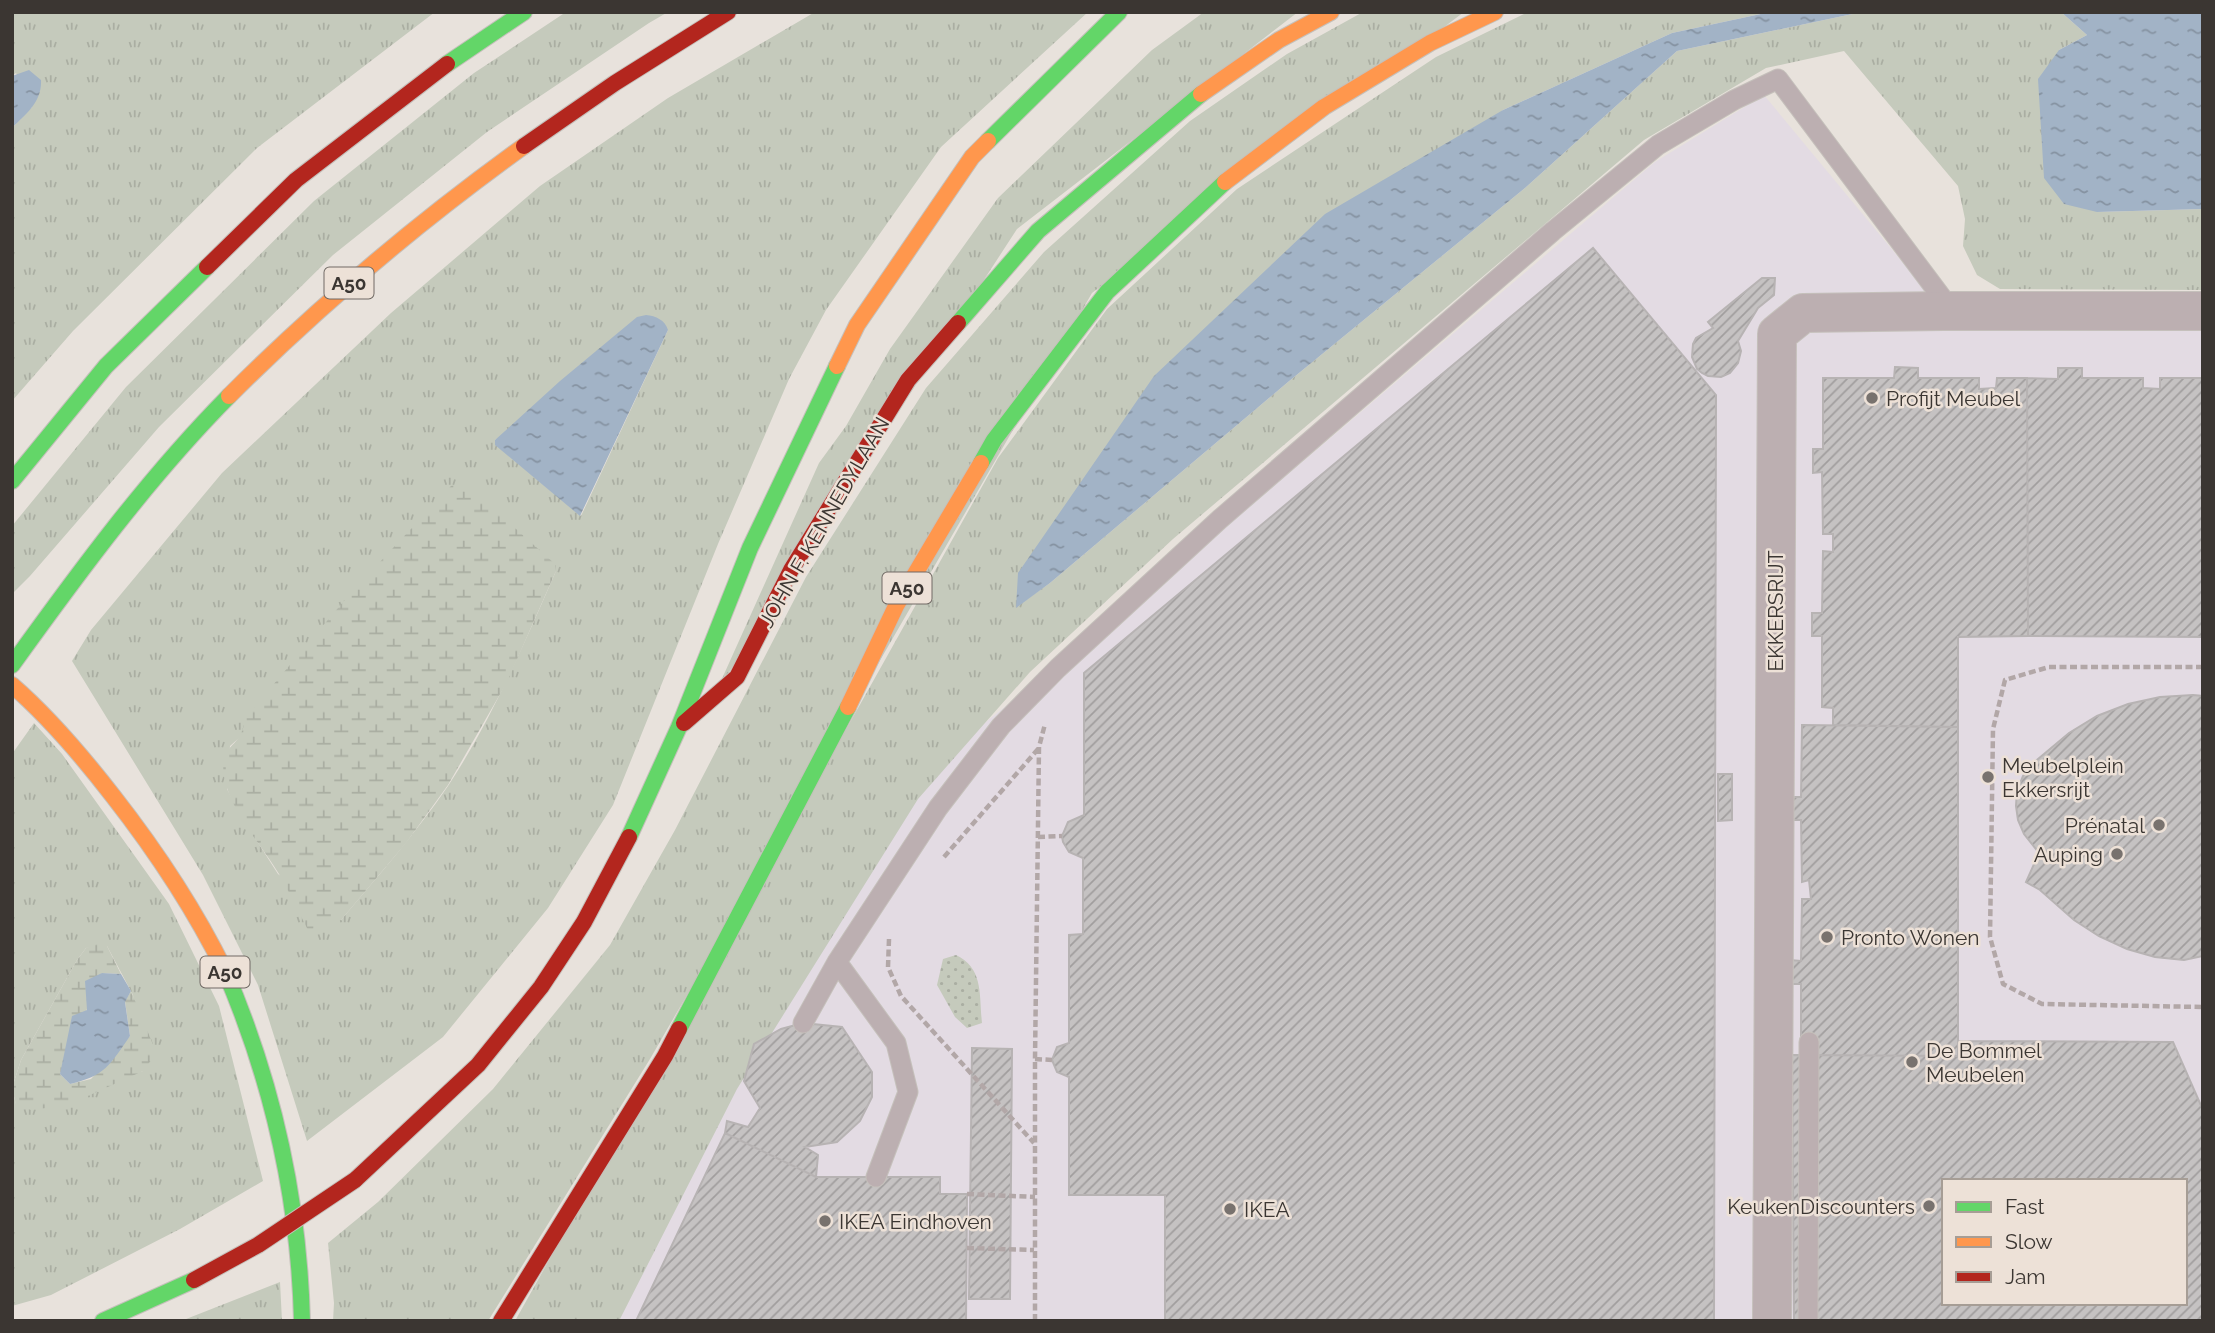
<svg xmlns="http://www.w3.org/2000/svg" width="2215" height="1333" viewBox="0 0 2215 1333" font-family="Raleway,sans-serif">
	<defs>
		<pattern id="grass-tufts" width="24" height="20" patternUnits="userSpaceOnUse" patternTransform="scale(1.75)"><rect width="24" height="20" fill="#c5cabc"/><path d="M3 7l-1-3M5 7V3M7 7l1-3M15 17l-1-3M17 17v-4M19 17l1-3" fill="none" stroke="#aaaea2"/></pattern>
		<pattern id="wetland-marsh" width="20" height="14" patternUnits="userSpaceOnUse" patternTransform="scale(1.75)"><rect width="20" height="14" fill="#c5cabc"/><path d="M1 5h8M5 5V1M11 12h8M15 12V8" fill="none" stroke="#aaaea2"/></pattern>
		<pattern id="park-dots" width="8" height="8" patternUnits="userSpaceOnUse" patternTransform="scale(1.75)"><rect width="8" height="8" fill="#c5cabc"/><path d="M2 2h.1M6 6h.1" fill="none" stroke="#aaaea2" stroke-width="1.8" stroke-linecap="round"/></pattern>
		<pattern id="water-ripples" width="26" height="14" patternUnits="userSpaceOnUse" patternTransform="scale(1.75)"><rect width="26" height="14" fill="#a2b3c6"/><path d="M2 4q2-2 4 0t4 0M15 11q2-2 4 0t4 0" fill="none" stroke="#8592a1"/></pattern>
		<pattern id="building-hatch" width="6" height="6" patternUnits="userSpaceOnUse" patternTransform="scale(1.75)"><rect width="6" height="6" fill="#c5c2c2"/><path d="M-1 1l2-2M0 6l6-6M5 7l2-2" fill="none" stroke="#a19e9e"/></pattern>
	</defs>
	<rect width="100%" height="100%" fill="#e8e2dc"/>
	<path fill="#e3dbe3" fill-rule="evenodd" d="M 1764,95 L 1943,311 L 2203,294 L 2203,1321 L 596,1321 L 792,877 L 1161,582 L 1655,162 ZM 1944,1181 L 2185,1181 L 2185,1303 L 1944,1303 Z"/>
	<path fill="url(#grass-tufts)" fill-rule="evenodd" d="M 12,12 L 435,12 L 257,148 L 73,331 L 12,401 L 12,128 L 32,107 L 16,73 L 12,76 Z
		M 566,12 L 668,12 L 649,23 L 487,132 L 333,255 L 159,427 L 30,576 L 12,594 L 12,526 L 126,387 L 314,201 L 474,73 Z
		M 815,12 L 1088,12 L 941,147 L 826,310 L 789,379 L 718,544 L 613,805 L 548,908 L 443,1037 L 307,1141 L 258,985 L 203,875 L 72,661 L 91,630 L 222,473 L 391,313 L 540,186 L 668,98 ZM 668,330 L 581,516 L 496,445 L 495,440 ZM 556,571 C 524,644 492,719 448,786 C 416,833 378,876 341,920 L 278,874 L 241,816 L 227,789 L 230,746 L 239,738 Z
		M 1204,12 L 1298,12 L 1017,229 L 716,692 L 819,463 L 846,426 L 890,349 L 998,198 L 1152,50 Z
		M 1363,12 L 1464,12 L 1092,293 L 650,1059 L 488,1321 L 333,1321 L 334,1303 L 328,1243 L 378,1202 L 493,1089 L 610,945 L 675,830 L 806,577 L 926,388 L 1044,252 L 1190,121 L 1287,54 Z
		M 1528,12 L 1770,12 L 1672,33 L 1503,110 L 1016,607 L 1050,583 L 1288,382 L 1525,188 L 1677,51 L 1862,12 L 2061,12 L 2087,35 L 2059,50 L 2097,212 L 2203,209 L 2203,290 L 2000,289 L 1977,275 L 1963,246 L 1965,219 L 1958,186 L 1844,51 L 1766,68 L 1644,140 L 1173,539 L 1030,672 L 918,799 L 737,1089 L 619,1321 L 515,1321 L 998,458 L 1107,309 L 1237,189 L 1436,57 Z
		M 34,723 L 62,754 L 169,904 L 219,1006 L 263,1181 L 180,1229 L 51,1295 L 12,1306 L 12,1090 L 16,1104 L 143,1071 L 133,995 L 107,946 L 86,948 L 77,960 L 21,1060 L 12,1088 L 12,754 Z
		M 280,1282 L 282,1321 L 181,1321 Z"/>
	<path fill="url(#wetland-marsh)" d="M 458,484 L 468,486 L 555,564 L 556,571 L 507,682 L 448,785 L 406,843 L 341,920 L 316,934 L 309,932 C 299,913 290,893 279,874 C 261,844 217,796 224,759 C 226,749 234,745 239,737 C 243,732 244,723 246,717 L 349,595 L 451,486 Z
		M 99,943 L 107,946 L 121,974 L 102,973 L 60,1074 L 70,1084 L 91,1079 L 130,1036 L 125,1001 L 131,991 L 154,1047 L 152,1059 L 143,1071 L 68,1105 L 31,1110 L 16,1105 L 12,1088 L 21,1060 L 77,960 L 86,948 Z"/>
	<path fill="url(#park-dots)" d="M 956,955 C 984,968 979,996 982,1023 L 967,1028 L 955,1017 L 937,985 L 943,959 Z"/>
	<path fill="url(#water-ripples)" d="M 1770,12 L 1862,12 L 1677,51 L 1525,188 L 1288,382 L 1050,583 L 1016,608 L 1018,573 L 1154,376 L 1325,214 L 1503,110 L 1672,33 Z
		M 2061,12 L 2203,12 L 2203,209 L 2097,212 L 2064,204 L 2044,178 L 2038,79 L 2059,50 L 2087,35 Z
		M 29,70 L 41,80 C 42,102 27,113 12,128 L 12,76 Z
		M 646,315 C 656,316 665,320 668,330 L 580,516 L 495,445 L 495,440 L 560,381 L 637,317 Z
		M 102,973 L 121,974 L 131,991 L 125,1002 L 130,1036 C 110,1065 105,1076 70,1084 L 60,1074 L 72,1016 L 87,1010 L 85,981 Z"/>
	<path fill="url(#building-hatch)" stroke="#b7b3b3" stroke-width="2" fill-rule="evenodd" d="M 1593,248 L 1716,395 L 1714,1321 L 1165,1321 L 1165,1195 L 1069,1195 L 1069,1077 L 1057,1072 L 1052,1060 L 1057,1047 L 1069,1043 L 1069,935 L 1083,934 L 1083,858 L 1069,852 L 1063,842 L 1062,836 L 1068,822 L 1084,815 L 1084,673 Z
		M 1762,278 L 1775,278 L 1774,295 L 1758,308 L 1738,341 L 1741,351 L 1738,363 L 1730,373 L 1721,377 L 1708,376 L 1702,373 L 1697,369 L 1692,357 L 1693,344 L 1696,338 L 1713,328 L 1708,322 Z
		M 1895,367 L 1918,368 L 1918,378 L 1979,378 L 1979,389 L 1996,388 L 1997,378 L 2027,378 L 2028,636 L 1958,637 L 1958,727 L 1833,725 L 1833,708 L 1822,707 L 1822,636 L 1812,636 L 1812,613 L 1822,613 L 1823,551 L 1833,552 L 1833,534 L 1823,534 L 1822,472 L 1813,473 L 1813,449 L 1823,449 L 1823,378 L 1894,378 Z
		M 2058,368 L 2082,368 L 2082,378 L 2143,378 L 2143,388 L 2160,389 L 2160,378 L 2203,378 L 2203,637 L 2028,636 L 2027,378 L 2058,379 Z
		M 2193,695 L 2203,696 L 2203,956 L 2184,960 L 2155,957 L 2127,949 L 2099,936 L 2074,920 L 2040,890 L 2026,882 L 2039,853 L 2024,834 L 2018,820 L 2016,806 L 2017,791 L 2023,776 L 2032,764 L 2069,733 L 2097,716 L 2128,704 L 2160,697 Z
		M 1802,725 L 1958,727 L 1958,1056 L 1801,1055 L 1801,984 L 1791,984 L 1791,960 L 1801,961 L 1802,899 L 1811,899 L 1809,880 L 1802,882 L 1801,820 L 1792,820 L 1792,797 L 1801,797 Z
		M 1718,774 L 1732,774 L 1732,820 L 1718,821 Z
		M 803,1023 L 842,1027 L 872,1072 L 872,1097 L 860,1121 L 837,1142 L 805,1147 L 818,1155 L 816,1177 L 725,1133 L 727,1121 L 748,1127 L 760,1108 L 744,1081 L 754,1044 L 781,1029 Z
		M 1958,1041 L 2173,1042 L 2203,1110 L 2203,1321 L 1794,1321 L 1792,1055 L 1958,1056 ZM 1944,1181 L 2185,1181 L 2185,1303 L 1944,1303 Z
		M 972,1048 L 1012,1049 L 1010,1299 L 969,1299 Z
		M 725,1133 L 816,1177 L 940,1177 L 940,1194 L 967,1194 L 966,1321 L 636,1321 Z"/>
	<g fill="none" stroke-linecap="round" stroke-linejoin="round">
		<defs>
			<path id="lane" d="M 837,962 L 896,1043 L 908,1092 L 876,1177
				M 803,1023 L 837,962 L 938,808 L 1001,726 L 1058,668 L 1220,519 L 1553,231 L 1658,145 L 1734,100 L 1778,79 L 1952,311
				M 1808,1321 L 1809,1042"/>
			<path id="street" d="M 1772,1321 L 1777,334 L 1803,313 L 1943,311 L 2203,311"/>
			<path id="fast" d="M 447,64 L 524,12
				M 988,141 L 1119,12
				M 958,323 L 1038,231 L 1201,94
				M 981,463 L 994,440 L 1107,292 L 1225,182
				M 12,481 L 106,366 L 207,267
				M 12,665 C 79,572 148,478 229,396
				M 629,837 L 679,727 L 750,548 L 837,366
				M 225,971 C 273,1083 299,1199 302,1321
				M 679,1029 L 848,707
				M 103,1321 L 194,1280"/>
			<path id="slow" d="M 1201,94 L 1279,40 L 1331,12
				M 1225,182 L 1324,107 L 1430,43 L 1495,12
				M 837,366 L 857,325 L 972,157 L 988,141
				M 229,396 C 320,305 420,221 524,146
				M 12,685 C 50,718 82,756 113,796 C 156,851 194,908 225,971
				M 848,707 L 896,606 L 981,463"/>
			<path id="jam" d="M 524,146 L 615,83 L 728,12
				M 207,267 L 296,180 L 447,64
				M 684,723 L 737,677 L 791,570 L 908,380 L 958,323
				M 355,1180 L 478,1065 L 541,987 L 584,922 L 629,837
				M 501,1321 L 665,1056 L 679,1029"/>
		</defs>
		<use href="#lane" stroke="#c5c0bb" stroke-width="21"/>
		<use href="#street" stroke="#c5c0bb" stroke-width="40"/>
		<use href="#fast" stroke="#c5c0bb" stroke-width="18"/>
		<use href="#slow" stroke="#c5c0bb" stroke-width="18"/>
		<use href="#jam" stroke="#c5c0bb" stroke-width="18"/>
		<path stroke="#b2a7a7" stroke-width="4.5" stroke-dasharray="7 3.5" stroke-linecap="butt" d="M 2203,667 L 2049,667 L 2005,680 L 1993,729 L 1990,937 L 2003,984 L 2042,1004 L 2203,1007
			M 1038,837 L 1062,836
			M 944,857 L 1039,748
			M 889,939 L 888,967 L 901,996 L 1034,1143
			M 1035,1059 L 1052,1060
			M 967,1194 L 1035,1197
			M 967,1248 L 1034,1250
			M 1035,1321 L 1035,1059 L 1039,747 L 1045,724"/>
		<use href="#lane" stroke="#bcafb1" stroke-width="19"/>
		<use href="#street" stroke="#bcafb1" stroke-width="38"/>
		<use href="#fast" stroke="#63d668" stroke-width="16"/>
		<use href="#slow" stroke="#ff974d" stroke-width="16"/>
		<use href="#jam" stroke="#b3261e" stroke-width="16"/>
		<defs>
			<path id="jam-bridge" d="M 194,1280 L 258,1245 L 355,1180"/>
		</defs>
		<use href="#jam-bridge" stroke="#c5c0bb" stroke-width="18" stroke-linecap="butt"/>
		<use href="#jam-bridge" stroke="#b3261e" stroke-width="16"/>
	</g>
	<g fill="#78726e" stroke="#ede1d7" stroke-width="2.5">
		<circle cx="1872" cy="398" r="7"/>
		<circle cx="1988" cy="777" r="7"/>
		<circle cx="2159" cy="825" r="7"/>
		<circle cx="2117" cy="854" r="7"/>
		<circle cx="1827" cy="937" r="7"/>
		<circle cx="1912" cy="1062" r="7"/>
		<circle cx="1929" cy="1206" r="7"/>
		<circle cx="1230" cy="1209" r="7"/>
		<circle cx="825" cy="1221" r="7"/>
	</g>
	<g text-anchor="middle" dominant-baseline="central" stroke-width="5" stroke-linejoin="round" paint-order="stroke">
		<g fill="#ede1d7" stroke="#706964" stroke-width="2">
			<rect x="324.5" y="267.5" width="49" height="31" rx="5"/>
			<rect x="882.5" y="572.5" width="49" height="31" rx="5"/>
			<rect x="200.5" y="956.5" width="49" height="31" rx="5"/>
		</g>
		<g font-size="19" font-weight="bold" fill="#3b3632">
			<text x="349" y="283">A50</text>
			<text x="907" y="588">A50</text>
			<text x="225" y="972">A50</text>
		</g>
		<g font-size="21" fill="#3b3632" stroke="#ede1d7" text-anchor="start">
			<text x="1886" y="398">Profijt Meubel</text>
			<text x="2002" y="765">Meubelplein<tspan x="2002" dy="24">Ekkersrijt</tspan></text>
			<text x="2145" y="825" text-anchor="end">Prénatal</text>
			<text x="2103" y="854" text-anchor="end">Auping</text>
			<text x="1841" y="937">Pronto Wonen</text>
			<text x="1926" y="1050">De Bommel<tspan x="1926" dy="24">Meubelen</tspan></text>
			<text x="1915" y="1206" text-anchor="end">KeukenDiscounters</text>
			<text x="1244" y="1209">IKEA</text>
			<text x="839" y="1221">IKEA Eindhoven</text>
		</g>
		<g font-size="21" fill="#3b3632" stroke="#ede1d7">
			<text transform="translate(824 522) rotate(-60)">JOHN F. KENNEDYLAAN</text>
			<text transform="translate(1775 611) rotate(-90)">EKKERSRIJT</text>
		</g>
	</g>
	<rect width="2215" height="1333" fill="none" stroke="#3b3632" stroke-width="28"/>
	<rect x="1942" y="1179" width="245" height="126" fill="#ede1d7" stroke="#a69d95" stroke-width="2"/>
	<rect x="1956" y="1202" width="35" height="10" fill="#63d668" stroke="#a69d95" stroke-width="2"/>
	<text x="2005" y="1214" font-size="21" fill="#3b3632">Fast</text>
	<rect x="1956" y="1237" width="35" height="10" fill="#ff974d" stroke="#a69d95" stroke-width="2"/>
	<text x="2005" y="1249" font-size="21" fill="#3b3632">Slow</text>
	<rect x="1956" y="1272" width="35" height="10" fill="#b3261e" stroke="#a69d95" stroke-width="2"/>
	<text x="2005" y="1284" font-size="21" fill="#3b3632">Jam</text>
</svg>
